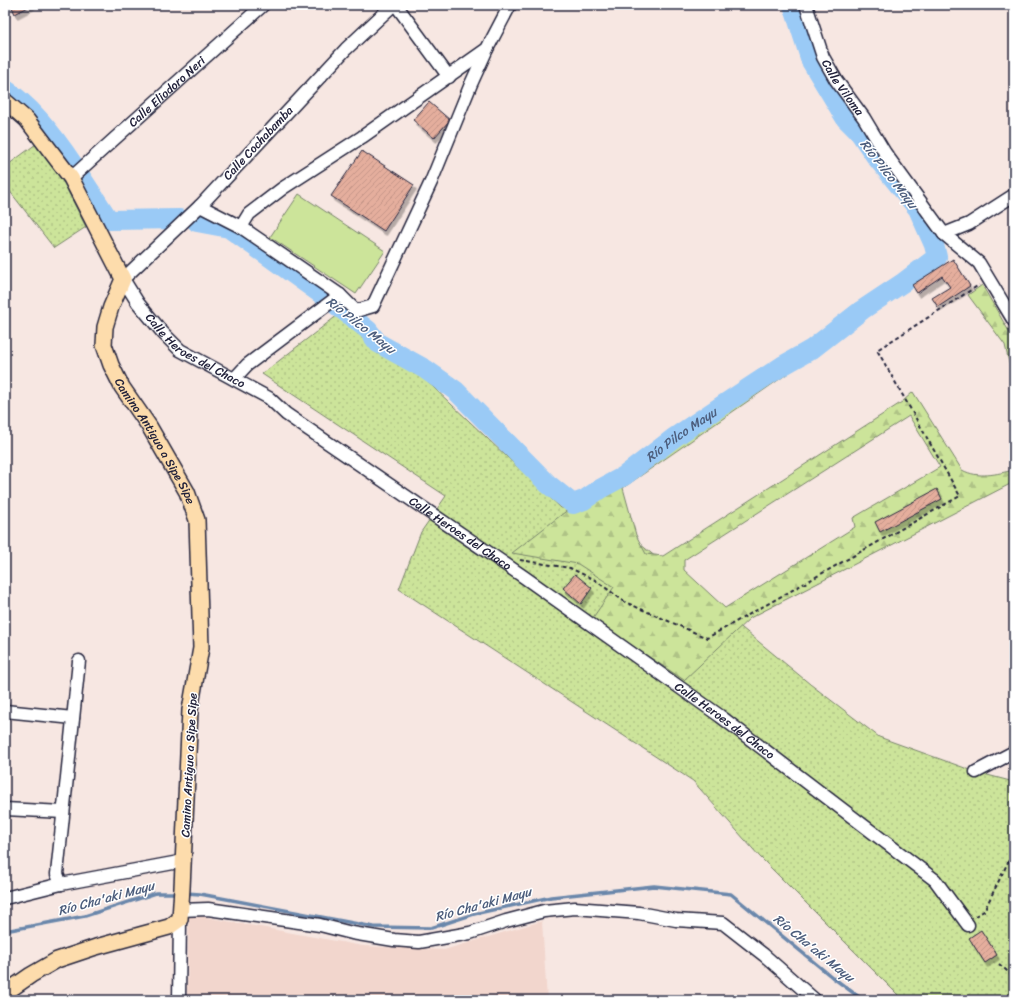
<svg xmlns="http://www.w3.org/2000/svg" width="1019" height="1005" viewBox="0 0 1019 1005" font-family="Sriracha,sans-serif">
	<defs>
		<pattern id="grass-dots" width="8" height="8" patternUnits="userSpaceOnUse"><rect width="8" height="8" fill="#cce49a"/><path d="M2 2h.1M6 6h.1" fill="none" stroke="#afc386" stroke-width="1.8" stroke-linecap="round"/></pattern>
		<pattern id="forest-firs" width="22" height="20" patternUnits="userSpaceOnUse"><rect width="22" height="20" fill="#cce49a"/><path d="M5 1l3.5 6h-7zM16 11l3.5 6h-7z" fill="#afc386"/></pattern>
		<pattern id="building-hatch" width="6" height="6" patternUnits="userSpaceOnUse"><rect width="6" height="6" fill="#e5ae9d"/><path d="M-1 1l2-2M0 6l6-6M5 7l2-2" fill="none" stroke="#c49588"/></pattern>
		<filter id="shadow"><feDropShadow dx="2.5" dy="4.5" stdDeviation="0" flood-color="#0004"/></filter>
	</defs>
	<rect width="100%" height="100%" fill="#f7e7e2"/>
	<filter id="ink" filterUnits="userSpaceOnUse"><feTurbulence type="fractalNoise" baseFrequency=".025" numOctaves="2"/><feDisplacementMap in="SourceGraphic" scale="8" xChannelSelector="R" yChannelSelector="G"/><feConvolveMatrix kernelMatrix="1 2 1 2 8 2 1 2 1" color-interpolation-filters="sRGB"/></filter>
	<g filter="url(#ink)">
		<path fill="#f2d6cd" d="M 189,914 L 363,946 L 444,950 L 542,921 L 547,1000 L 187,1000 Z"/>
		<path fill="url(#grass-dots)" stroke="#77836a" d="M 36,144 L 55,166 L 86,227 L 54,248 L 5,185 L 5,167 Z
			M 343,311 L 432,386 L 561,508 L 600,511 L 810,684 L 879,737 L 976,772 L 1014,782 L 1014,1000 L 903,1000 L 760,857 L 693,781 L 399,589 L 421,532 L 446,496 L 262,374 Z"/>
		<path fill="url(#forest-firs)" stroke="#77836a" fill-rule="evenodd" d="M 982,285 L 1014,340 L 1014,373 L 1010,367 L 1005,345 L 968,295 Z
			M 862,310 L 859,324 L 623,488 L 636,535 L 646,554 L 663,556 L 902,402 L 913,392 L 962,470 C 979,479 996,474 1014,470 L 1014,482 L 750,618 L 684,680 L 592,619 L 614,587 L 578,564 L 512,553 L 565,512 L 600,489 L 624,476 L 675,437 L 782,366 L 812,349 ZM 909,416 L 940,467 L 853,518 L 855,527 L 725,608 L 684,570 L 684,560 Z"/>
		<path fill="#cce49a" stroke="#77836a" d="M 299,194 L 385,251 L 356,294 L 270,237 Z"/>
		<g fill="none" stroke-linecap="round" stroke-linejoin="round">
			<path stroke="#6a87ab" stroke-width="3.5" d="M 186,893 L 200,894 L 374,927 L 431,928 L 474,914 L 551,897 L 654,886 L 731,894 L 832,977 L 863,1000
				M 5,931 L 85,916 L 156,893 L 178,893"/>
			<g stroke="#9acaf6" stroke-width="20">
				<path d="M 5,89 C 31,106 57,140 74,166"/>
				<path d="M 81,177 L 109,220 L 180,219"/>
				<path id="s1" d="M 197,222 L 229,228 L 331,301 L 368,330 L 378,343 L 425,369 L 456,391 L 548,484 L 573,504 L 584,500 L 600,489 L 624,476 L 675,437 L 724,404 L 782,366 L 812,349 L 862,310 L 904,282 L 937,257 L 934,245 L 918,209 L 876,157 L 859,132 L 846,119 L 811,61 L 793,5"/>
			</g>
		</g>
		<path fill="url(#building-hatch)" stroke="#22223b" filter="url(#shadow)" d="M 11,5 L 32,5 L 15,14 Z
			M 429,102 L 450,120 L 434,138 L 413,120 Z
			M 362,151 L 414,185 L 384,231 L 331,196 Z
			M 953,259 L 970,286 L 938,307 L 932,298 L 950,287 L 942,276 L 917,293 L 912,285 Z
			M 937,489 L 942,499 L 880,532 L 875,522 Z
			M 575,574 L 592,588 L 581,604 L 563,588 Z
			M 981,930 L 997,955 L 985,963 L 969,938 Z"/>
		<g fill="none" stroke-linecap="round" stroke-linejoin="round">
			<defs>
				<g id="minor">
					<path id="s2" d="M 393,5 L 346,49 L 200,206 L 123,279 L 138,303 L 163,333 L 180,350 L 269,398 L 286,414 L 524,577 L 720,716 L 935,880 L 968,925"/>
					<path d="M 396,5 L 449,77"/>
					<path id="s3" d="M 806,5 L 823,57 L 836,80 L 864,118 L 885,153 L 944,234 L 979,263 L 1014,321"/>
					<path id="s4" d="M 71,178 L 263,5"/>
					<path d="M 200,206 L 241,227 L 340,295 L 356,311 L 373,306 L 431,182 L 471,84 L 487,49"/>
					<path d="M 241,227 L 249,214 L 283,188 L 362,137 L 487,49 L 510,5"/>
					<path d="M 944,234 L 969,224 L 1014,195"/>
					<path d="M 234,379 L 247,365 L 340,295"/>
					<path d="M 5,711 L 73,718"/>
					<path d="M 976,772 L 1014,752"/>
					<path d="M 5,809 L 63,812"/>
					<path d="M 61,884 L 57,874 L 79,661"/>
					<path d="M 5,898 L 61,884 L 184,861"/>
					<path d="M 180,910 L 208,909 L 320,925 L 352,933 L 394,940 L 419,942 L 470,933 L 506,921 L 544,911 L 575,908 L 639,913 L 676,920 L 723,923 L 764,955 L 815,1000"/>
					<path d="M 179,1000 L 180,919"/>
				</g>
				<g id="major">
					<path id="s5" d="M 5,101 L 27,120 L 71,178 L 123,279 L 111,307 L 105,327 L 104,345 L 111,365 L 122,387 L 149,426 L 187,492 L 197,520 L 201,648 L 190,710 L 182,888 L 180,919 L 169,927 L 96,947 L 57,960 L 31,975 L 5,993"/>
				</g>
			</defs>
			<use href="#minor" stroke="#22223b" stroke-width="15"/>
			<use href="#major" stroke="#22223b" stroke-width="18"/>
			<path stroke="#22223b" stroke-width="2" stroke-dasharray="4 3" stroke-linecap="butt" d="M 520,560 L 570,568 L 595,580 L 625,602 L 707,638 L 960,496 L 877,350 L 979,285
				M 975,916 L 984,911 L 1013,852 L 1014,842
				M 999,964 L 1014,977
				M 1010,973 L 1014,970"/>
			<use href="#minor" stroke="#fff" stroke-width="12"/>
			<use href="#major" stroke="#fddcac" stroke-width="15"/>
		</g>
	</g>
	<g text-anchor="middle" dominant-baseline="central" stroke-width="3" stroke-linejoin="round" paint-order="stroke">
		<g font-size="12" fill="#22223b" stroke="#fff">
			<text stroke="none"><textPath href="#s3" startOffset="91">Calle Viloma</textPath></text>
			<text stroke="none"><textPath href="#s4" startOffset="129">Calle Eliodoro Neri</textPath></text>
			<text transform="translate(258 143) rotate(-47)">Calle Cochabamba</text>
			<text stroke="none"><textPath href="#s2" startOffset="489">Calle Heroes del Chaco</textPath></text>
			<text stroke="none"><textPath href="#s5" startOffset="394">Camino Antiguo a Sipe Sipe</textPath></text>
			<text stroke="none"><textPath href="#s2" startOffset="812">Calle Heroes del Chaco</textPath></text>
			<text stroke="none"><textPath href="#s2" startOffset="1136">Calle Heroes del Chaco</textPath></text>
			<text transform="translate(189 765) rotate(-87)">Camino Antiguo a Sipe Sipe</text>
		</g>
		<g font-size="13" font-style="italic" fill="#4c5d7c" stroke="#fff">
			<text transform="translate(889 174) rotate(52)">Río Pilco Mayu</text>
			<text transform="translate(361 325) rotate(38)">Río Pilco Mayu</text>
			<text stroke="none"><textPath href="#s1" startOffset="605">Río Pilco Mayu</textPath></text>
			<text transform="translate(106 898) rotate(-15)">Río Cha'aki Mayu</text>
			<text transform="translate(483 904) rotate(-15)">Río Cha'aki Mayu</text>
			<text transform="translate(814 948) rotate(39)">Río Cha'aki Mayu</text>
		</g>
	</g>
	<rect width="1019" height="1005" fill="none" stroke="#fff" stroke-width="20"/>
	<rect x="10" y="10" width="999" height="985" fill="none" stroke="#22223b" stroke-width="1.5" filter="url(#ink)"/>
</svg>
